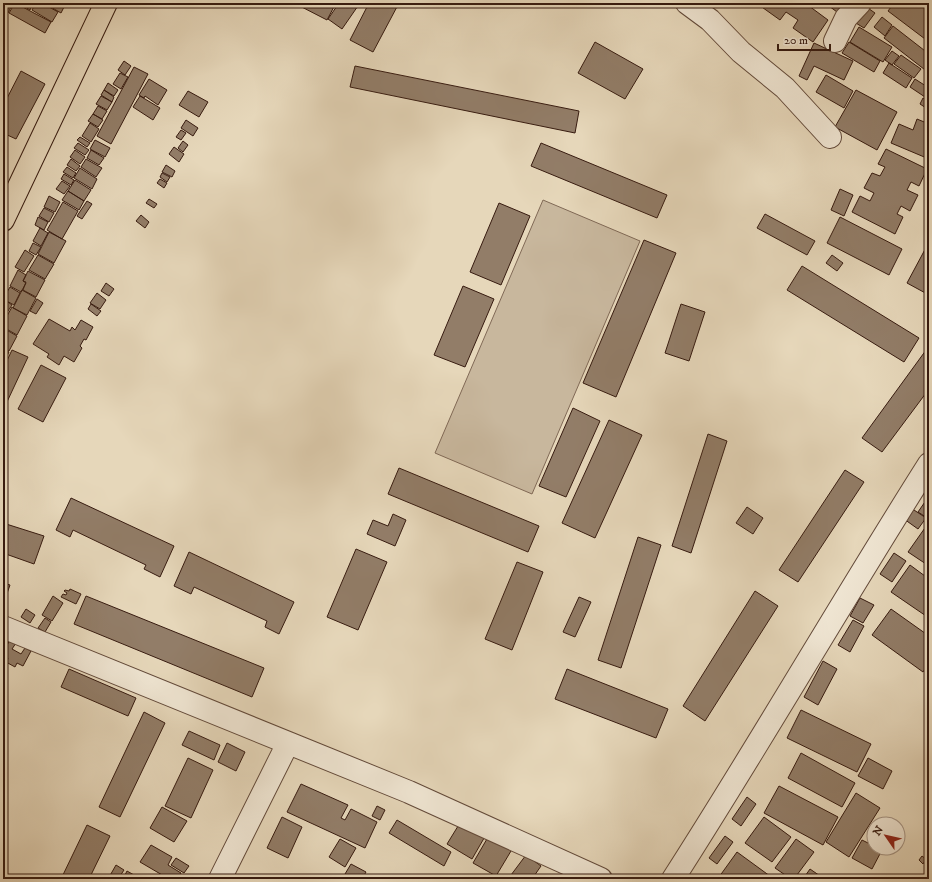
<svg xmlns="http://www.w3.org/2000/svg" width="932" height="882" viewBox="0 0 932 882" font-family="'IM FELL DW Pica',serif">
	<rect width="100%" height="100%" fill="#e6d7ba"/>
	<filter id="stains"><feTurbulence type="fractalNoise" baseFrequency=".005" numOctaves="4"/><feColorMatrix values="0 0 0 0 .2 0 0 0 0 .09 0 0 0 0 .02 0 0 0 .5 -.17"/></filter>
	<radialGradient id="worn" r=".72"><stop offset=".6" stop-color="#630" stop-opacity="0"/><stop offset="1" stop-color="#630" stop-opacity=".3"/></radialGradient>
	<path fill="#c8b79d" stroke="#806956" d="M 543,200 L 640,241 L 532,494 L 435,453 Z"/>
	<path fill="#927d68" stroke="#371b10" d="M 4,3 L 8,3 L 12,5 L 8,13 L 3,10 L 3,5 Z
		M 15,3 L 51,22 L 45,33 L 9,13 Z
		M 18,3 L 33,3 L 30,10 Z
		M 36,3 L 42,3 L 58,12 L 52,22 L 32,10 Z
		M 44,3 L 66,3 L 61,13 Z
		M 294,3 L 336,3 L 327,20 Z
		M 339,3 L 360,3 L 342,29 L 328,19 Z
		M 369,3 L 399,3 L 373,52 L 350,40 Z
		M 760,3 L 805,3 L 828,20 L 813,42 L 793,28 L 798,20 L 786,12 L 780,20 L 759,5 Z
		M 825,3 L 844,3 L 837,12 Z
		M 894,3 L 924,3 L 929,7 L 929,42 L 888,11 Z
		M 862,4 L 875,13 L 864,28 L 851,20 Z
		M 882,17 L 892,25 L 885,36 L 874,27 Z
		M 893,26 L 929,54 L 929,73 L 884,38 Z
		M 859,27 L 892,47 L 883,62 L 850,42 Z
		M 595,42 L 643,69 L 625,99 L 578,73 Z
		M 849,42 L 880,61 L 874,72 L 842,53 Z
		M 814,43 L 853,61 L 844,80 L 814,66 L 807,80 L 799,76 Z
		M 892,51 L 899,56 L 892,65 L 885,60 Z
		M 901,55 L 921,69 L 914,78 L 894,64 Z
		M 124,61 L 131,66 L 125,75 L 118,70 Z
		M 889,63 L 912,78 L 906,88 L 883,73 Z
		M 355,66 L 579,111 L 575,133 L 350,87 Z
		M 134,67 L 148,74 L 111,144 L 97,136 Z
		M 21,71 L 45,84 L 16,139 L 3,133 L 3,106 Z
		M 120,73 L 128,77 L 121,89 L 113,84 Z
		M 826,75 L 853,91 L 844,108 L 816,92 Z
		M 149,79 L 167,90 L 158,105 L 145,96 L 144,98 L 139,95 Z
		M 915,79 L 929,88 L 929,98 L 928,99 L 910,87 Z
		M 108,83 L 118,90 L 114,96 L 104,90 Z
		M 104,90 L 114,97 L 112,102 L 101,95 Z
		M 856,90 L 897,112 L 877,150 L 835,127 Z
		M 188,91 L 208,102 L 199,117 L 179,105 Z
		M 101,96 L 112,102 L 107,110 L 96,104 Z
		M 140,96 L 160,108 L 153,120 L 133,107 Z
		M 923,98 L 929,102 L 929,110 L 920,104 Z
		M 98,106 L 107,111 L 102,119 L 93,114 Z
		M 93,114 L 103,120 L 98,127 L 88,121 Z
		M 917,119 L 929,124 L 929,132 L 927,136 L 929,137 L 929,159 L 891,143 L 899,124 L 913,130 Z
		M 186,120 L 198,128 L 193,136 L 181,128 Z
		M 90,123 L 99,129 L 91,142 L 82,136 Z
		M 181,130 L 186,133 L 181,140 L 176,137 Z
		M 80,137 L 90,143 L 87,147 L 77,140 Z
		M 95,140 L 110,148 L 105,157 L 90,149 Z
		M 183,141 L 188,145 L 183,152 L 178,148 Z
		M 78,143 L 89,150 L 85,155 L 74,148 Z
		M 541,143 L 667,195 L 657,218 L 531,166 Z
		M 174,147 L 184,154 L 179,162 L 169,154 Z
		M 886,149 L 927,169 L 919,186 L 911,182 L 907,190 L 918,195 L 910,211 L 901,206 L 897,214 L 903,217 L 895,234 L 852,212 L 860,196 L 870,201 L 874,193 L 864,188 L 872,173 L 880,176 L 885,167 L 878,164 Z
		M 75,150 L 85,157 L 80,164 L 70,157 Z
		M 91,150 L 104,158 L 99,165 L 87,158 Z
		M 71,159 L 80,166 L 76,171 L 67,165 Z
		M 86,159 L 102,168 L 96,177 L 81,167 Z
		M 166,165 L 175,171 L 172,177 L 162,172 Z
		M 67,167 L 76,173 L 73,178 L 63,172 Z
		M 80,168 L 97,179 L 92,189 L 74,178 Z
		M 162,173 L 170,177 L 167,182 L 160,177 Z
		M 64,174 L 74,180 L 71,185 L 61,179 Z
		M 160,179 L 167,183 L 164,188 L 157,183 Z
		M 75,180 L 91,190 L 84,201 L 68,191 Z
		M 62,181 L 70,186 L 64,194 L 56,189 Z
		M 840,189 L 853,195 L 844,216 L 831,210 Z
		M 68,191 L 84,201 L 79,210 L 62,200 Z
		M 49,196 L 60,202 L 55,212 L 44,207 Z
		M 149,199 L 157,204 L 154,208 L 146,203 Z
		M 87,201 L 92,204 L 82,219 L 77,216 Z
		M 63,202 L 78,211 L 62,239 L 47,230 Z
		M 499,203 L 530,216 L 501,285 L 470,272 Z
		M 44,208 L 54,213 L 49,222 L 39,216 Z
		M 765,214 L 815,241 L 807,255 L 757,228 Z
		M 141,215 L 149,222 L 145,228 L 136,221 Z
		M 38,217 L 48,222 L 44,230 L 35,225 Z
		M 840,217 L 902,249 L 889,275 L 827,243 Z
		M 40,228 L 48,233 L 41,246 L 33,241 Z
		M 49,232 L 66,241 L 54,263 L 38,254 Z
		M 644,240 L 676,253 L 616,397 L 583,383 Z
		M 929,242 L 929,295 L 907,283 Z
		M 33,243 L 41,247 L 36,255 L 29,251 Z
		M 25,250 L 34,256 L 24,272 L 15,267 Z
		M 38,255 L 54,264 L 45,279 L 29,270 Z
		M 832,255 L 843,263 L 837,271 L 826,263 Z
		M 802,266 L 919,338 L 904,362 L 787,290 Z
		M 18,270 L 26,275 L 23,281 L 26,283 L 21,292 L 10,286 Z
		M 28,271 L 45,280 L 36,297 L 23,290 L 26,282 L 23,281 Z
		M 106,283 L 114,289 L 109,296 L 101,291 Z
		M 463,286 L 494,299 L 465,367 L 434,355 Z
		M 10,287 L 20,293 L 14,305 L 3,299 Z
		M 22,290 L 36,298 L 27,315 L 13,308 Z
		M 97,293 L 106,300 L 100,309 L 90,303 Z
		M 37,299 L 43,303 L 36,314 L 30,311 Z
		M 5,300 L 12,305 L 6,314 L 3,312 L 3,302 Z
		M 91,304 L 101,311 L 97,316 L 88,309 Z
		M 681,304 L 705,312 L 689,361 L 665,353 Z
		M 12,307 L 27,316 L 17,335 L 3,327 L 3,323 Z
		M 49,319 L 70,331 L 72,327 L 75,330 L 81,320 L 93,327 L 86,340 L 84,339 L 80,346 L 82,348 L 74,362 L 64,356 L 59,365 L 47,357 L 49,354 L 33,344 Z
		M 3,328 L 17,336 L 9,351 L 3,347 Z
		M 929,346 L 929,389 L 882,452 L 862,438 Z
		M 3,349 L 9,352 L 3,363 Z
		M 12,350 L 28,357 L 6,404 L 3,402 L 3,369 Z
		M 41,365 L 66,378 L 43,422 L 18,409 Z
		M 573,408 L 600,421 L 566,497 L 539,486 Z
		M 609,420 L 642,435 L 595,538 L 562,523 Z
		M 708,434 L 727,441 L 691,553 L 672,546 Z
		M 399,468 L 539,526 L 528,552 L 388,494 Z
		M 845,470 L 864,482 L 798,582 L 779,570 Z
		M 929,496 L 929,519 L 918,512 Z
		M 71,498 L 174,546 L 160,577 L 144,569 L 146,565 L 73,530 L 70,537 L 56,530 Z
		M 747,507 L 763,518 L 753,534 L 736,523 Z
		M 911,508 L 926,518 L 918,529 L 904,519 Z
		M 393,514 L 406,520 L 395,546 L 367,534 L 373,520 L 388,526 Z
		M 3,523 L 44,536 L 34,564 L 3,553 Z
		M 927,525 L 929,526 L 929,566 L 908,552 Z
		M 638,537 L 661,545 L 621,668 L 598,660 Z
		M 356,549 L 387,562 L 358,630 L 327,617 Z
		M 189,552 L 294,602 L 279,634 L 265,627 L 267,621 L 194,587 L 191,594 L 174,586 Z
		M 894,553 L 906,561 L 892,582 L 880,574 Z
		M 517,562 L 543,572 L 512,650 L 485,639 Z
		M 910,565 L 929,579 L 929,618 L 891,592 Z
		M 4,583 L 10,585 L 4,602 L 3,602 L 3,586 Z
		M 70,589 L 81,594 L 76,604 L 61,597 L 63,594 L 66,595 L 67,593 L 64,591 L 65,590 L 69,591 Z
		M 755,591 L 778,606 L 705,721 L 683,706 Z
		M 53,596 L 63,603 L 52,621 L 42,615 Z
		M 86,596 L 264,668 L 252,697 L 74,624 Z
		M 579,597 L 591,602 L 575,637 L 563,632 Z
		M 860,598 L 874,605 L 863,623 L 850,616 Z
		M 26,609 L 35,615 L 30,623 L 21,617 Z
		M 891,609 L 929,636 L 929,663 L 923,672 L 872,635 Z
		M 45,618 L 51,622 L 45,632 L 38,628 Z
		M 853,620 L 864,626 L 850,652 L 838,645 Z
		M 10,640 L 16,643 L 12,649 L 21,654 L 25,648 L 31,651 L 23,666 L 17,663 L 15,667 L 6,662 L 8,658 L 3,655 L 3,652 Z
		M 823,661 L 837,669 L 818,705 L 804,697 Z
		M 69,669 L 136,698 L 128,716 L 61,687 Z
		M 567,669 L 668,709 L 656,738 L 555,699 Z
		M 801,710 L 871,744 L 857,772 L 787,738 Z
		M 144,712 L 165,723 L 120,817 L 99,807 Z
		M 189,731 L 220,745 L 214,760 L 182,745 Z
		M 227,743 L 245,752 L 236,771 L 218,762 Z
		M 801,753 L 855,783 L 842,807 L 788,778 Z
		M 188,758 L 213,770 L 191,818 L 165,806 Z
		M 868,758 L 892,771 L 883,789 L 858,776 Z
		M 301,784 L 348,805 L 341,818 L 345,820 L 351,809 L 377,822 L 365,848 L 287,812 Z
		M 779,786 L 838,817 L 823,845 L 764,813 Z
		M 856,793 L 880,808 L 849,857 L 826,842 Z
		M 747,797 L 756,804 L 741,826 L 732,819 Z
		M 377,806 L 385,810 L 380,820 L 372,816 Z
		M 162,807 L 187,821 L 174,842 L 150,828 Z
		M 282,817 L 302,827 L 288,858 L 267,848 Z
		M 764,817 L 791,837 L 772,862 L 745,843 Z
		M 463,818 L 487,833 L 472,859 L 447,844 Z
		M 397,820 L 451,852 L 444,866 L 389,833 Z
		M 87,825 L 110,836 L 89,879 L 61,879 Z
		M 491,832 L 514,846 L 496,876 L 473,863 Z
		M 725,836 L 733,842 L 717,864 L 709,858 Z
		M 340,839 L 356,848 L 345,867 L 329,857 Z
		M 796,839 L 814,852 L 794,879 L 791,879 L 775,868 Z
		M 862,840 L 874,846 L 874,848 L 878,848 L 882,850 L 872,869 L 852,858 Z
		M 151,845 L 172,857 L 168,865 L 181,873 L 178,879 L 169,879 L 140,862 Z
		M 737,852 L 774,879 L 722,879 L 719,877 Z
		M 526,855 L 541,866 L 532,879 L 508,879 Z
		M 922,856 L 926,859 L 923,864 L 919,860 Z
		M 176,858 L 189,866 L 184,873 L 171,865 Z
		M 351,864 L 366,872 L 362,879 L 342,879 Z
		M 116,865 L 124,870 L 118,879 L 108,879 Z
		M 568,866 L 584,879 L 559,879 Z
		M 810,869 L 823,878 L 822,879 L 803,879 Z
		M 127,871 L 141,879 L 123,879 Z"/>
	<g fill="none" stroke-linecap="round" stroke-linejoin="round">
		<defs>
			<path id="minor" d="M 687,3 L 710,20 L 741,52 L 785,88 L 830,137
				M 835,41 L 846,18 L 860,3
				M 3,627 L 409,792 L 601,879
				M 220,879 L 288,743
				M 673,879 C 761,742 842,601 929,464"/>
			<path id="major" d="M 3,220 L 106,3"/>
		</defs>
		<use href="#minor" stroke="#634a3a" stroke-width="24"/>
		<use href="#major" stroke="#371b10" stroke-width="24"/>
		<use href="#minor" stroke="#efe5d2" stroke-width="22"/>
		<use href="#major" stroke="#e6d7ba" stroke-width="22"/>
	</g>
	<rect width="932" height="882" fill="none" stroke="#e6d7ba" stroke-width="16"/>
	<rect x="4" y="4" width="924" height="874" fill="none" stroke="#371b10" stroke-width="2"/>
	<rect x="8" y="8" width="916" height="866" fill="none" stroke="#371b10"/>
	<g transform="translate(886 836) rotate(304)"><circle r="19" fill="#efe5d2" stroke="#a59484"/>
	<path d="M0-3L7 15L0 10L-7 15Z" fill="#8f2418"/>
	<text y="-6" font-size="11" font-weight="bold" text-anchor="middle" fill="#371b10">N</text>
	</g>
	<path d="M778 44v6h52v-6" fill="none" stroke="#371b10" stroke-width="2"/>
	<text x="784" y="44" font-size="12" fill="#371b10" stroke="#efe5d2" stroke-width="3" paint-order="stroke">20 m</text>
	<rect width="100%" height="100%" filter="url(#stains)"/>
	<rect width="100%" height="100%" fill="url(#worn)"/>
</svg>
